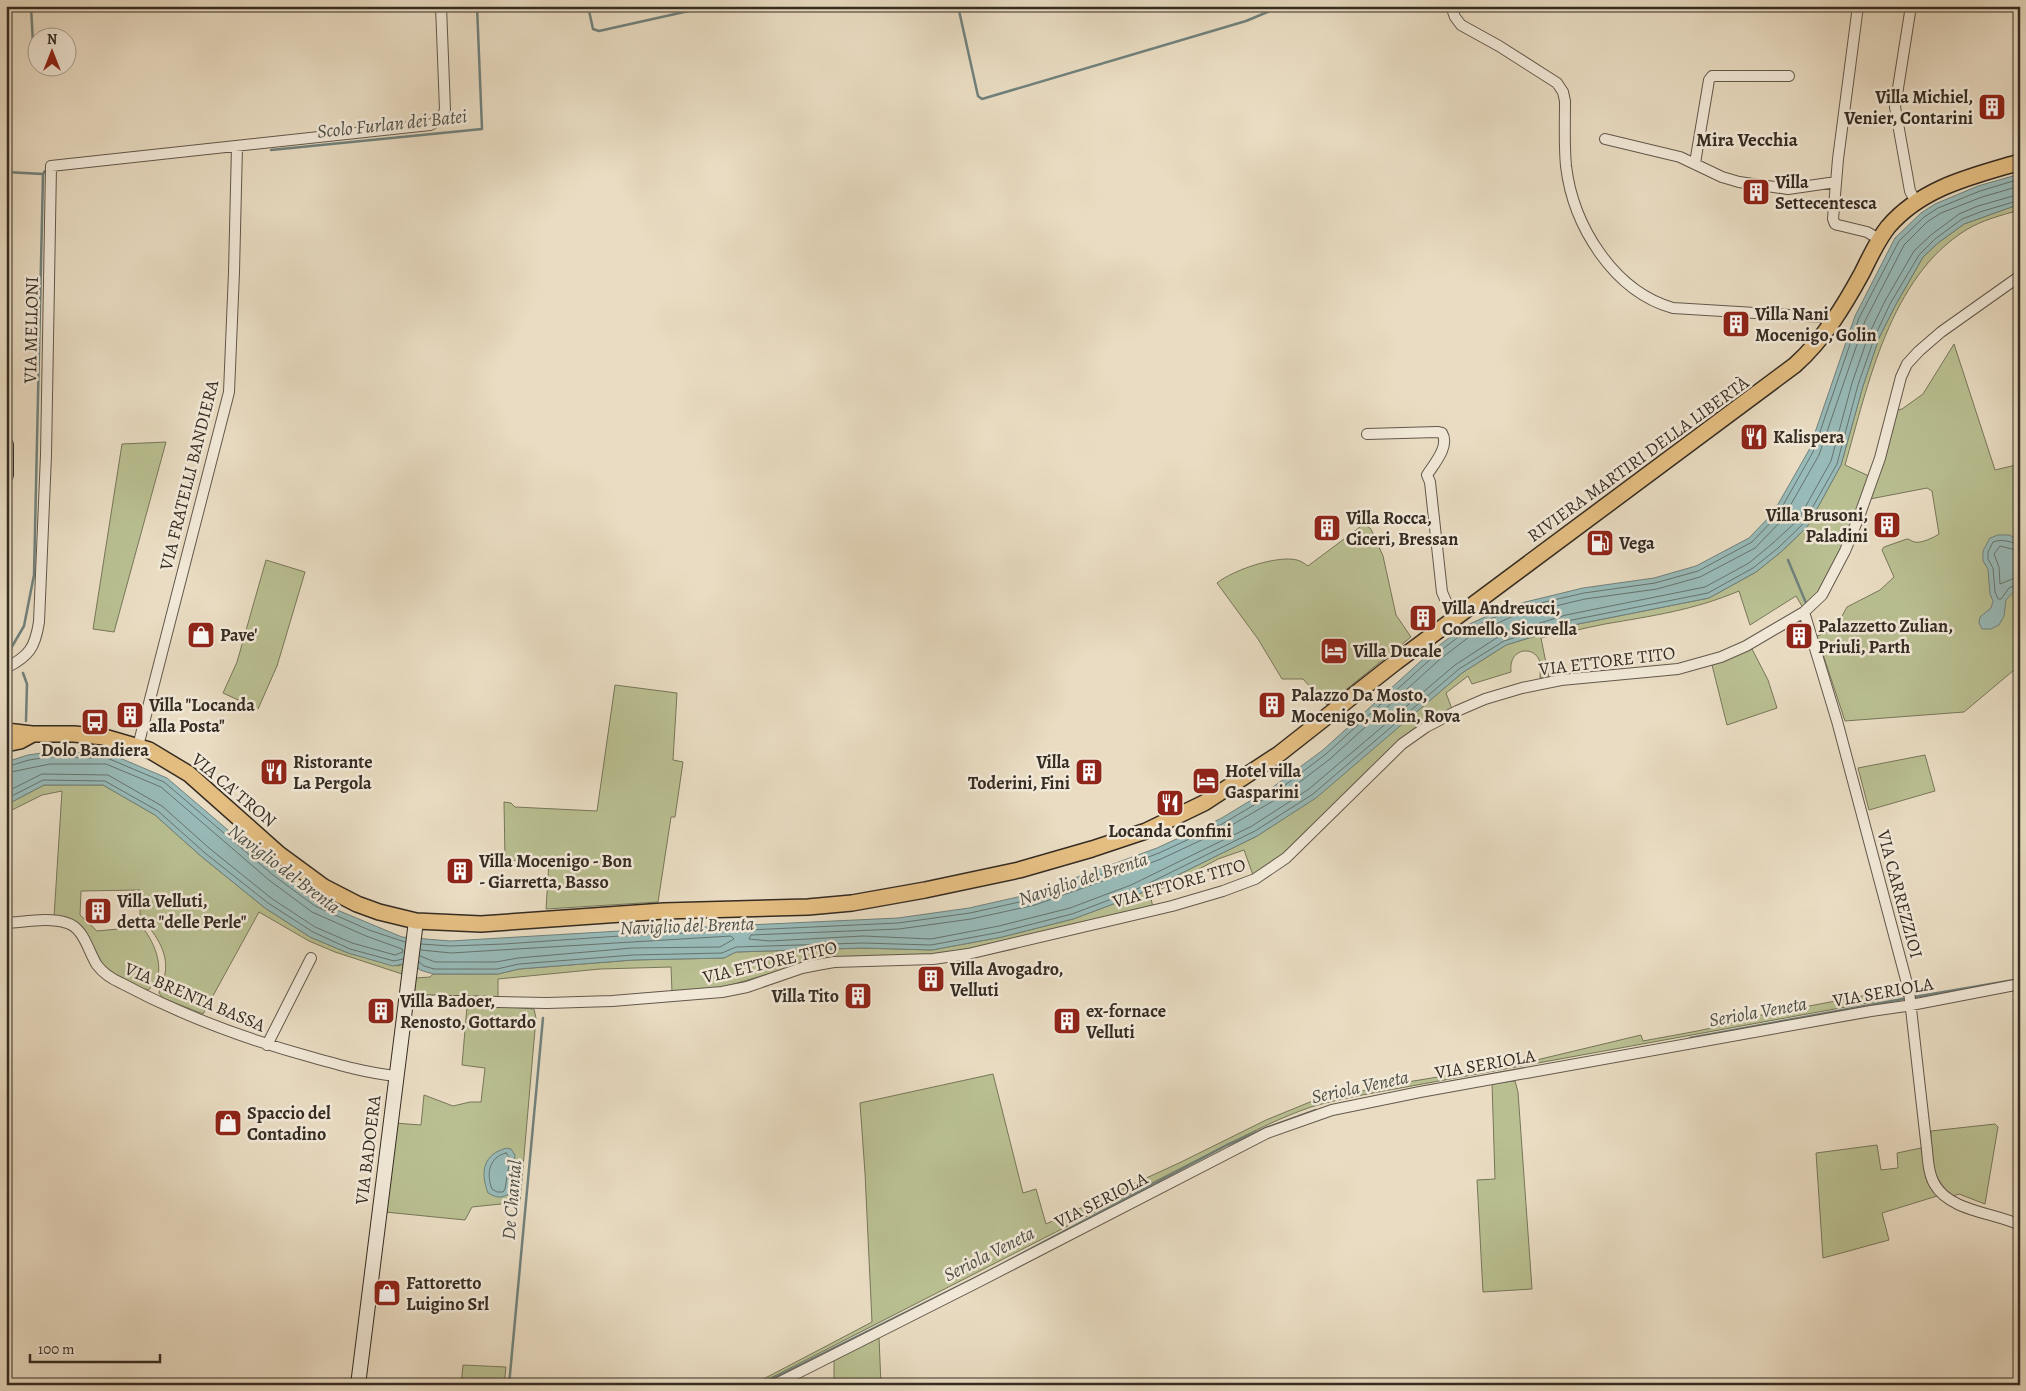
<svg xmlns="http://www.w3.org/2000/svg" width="2026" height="1391" viewBox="0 0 2026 1391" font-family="Alegreya,serif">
	<rect width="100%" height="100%" fill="#e9dcc2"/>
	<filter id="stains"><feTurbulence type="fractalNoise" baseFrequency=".004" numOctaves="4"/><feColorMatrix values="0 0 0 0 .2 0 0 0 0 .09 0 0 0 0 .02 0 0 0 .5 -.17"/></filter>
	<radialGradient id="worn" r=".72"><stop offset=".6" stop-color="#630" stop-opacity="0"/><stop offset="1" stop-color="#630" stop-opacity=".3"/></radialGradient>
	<path fill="#b9bf91" stroke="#77765a" d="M 2020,204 L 2020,210 C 2002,215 1982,220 1966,230 C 1890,277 1868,385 1845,465 L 1871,477 L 1845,540 L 1822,588 L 1803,608 L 1796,596 L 1750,625 L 1739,591 C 1694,610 1652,616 1605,624 C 1584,628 1562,634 1541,638 L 1549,678 L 1540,678 C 1540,673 1541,667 1540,662 C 1535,645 1508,647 1511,672 L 1472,684 L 1468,676 L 1446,693 L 1452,709 L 1419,727 L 1281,857 L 1253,875 L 1244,850 L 1218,859 L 1150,895 L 1153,907 L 1020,939 L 960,951 L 930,955 L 805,963 L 724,987 L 672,992 L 671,967 L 600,969 L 498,979 L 498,999 L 420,997 L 414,991 L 416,978 L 430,977 L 433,974 L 498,974 L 519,969 L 633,960 L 724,958 L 736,952 L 863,948 L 932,950 L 1002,937 L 1073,919 L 1135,896 L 1257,836 L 1315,798 L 1462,673 L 1506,645 L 1568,626 L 1709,598 L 1756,572 L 1781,552 L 1807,527 L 1841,465 L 1863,386 L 1879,338 L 1895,306 L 1923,257 L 1938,243 L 1964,224 Z
		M 1954,344 L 1995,470 L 2020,464 L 2020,665 L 1964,712 L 1845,721 L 1817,636 L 1839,628 L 1838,623 L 1847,607 L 1880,590 L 1894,577 L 1882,550 L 1884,547 L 1907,539 C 1910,539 1912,542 1915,542 C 1920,544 1935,537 1939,534 L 1932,491 L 1927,488 L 1870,499 L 1895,411 L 1902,409 L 1923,394 Z
		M 166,442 L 114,632 L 93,629 L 122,444 Z
		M 1364,524 L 1371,529 L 1383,556 L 1396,615 L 1411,637 L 1327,705 L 1303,679 L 1282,679 L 1258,639 L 1217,583 C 1233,570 1277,555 1297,560 C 1301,561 1305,564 1308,566 Z
		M 266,560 L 305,572 L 277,666 L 258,709 L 223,693 L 237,662 Z
		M 1752,649 L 1768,680 L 1777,708 L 1727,725 L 1712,665 Z
		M 615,685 L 677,693 L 673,760 L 683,762 L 675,817 L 671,817 L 658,902 L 546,909 L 549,862 L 505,860 L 504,802 L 511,803 L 515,807 L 597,811 Z
		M 1925,755 L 1935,791 L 1869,810 L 1858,768 Z
		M 44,785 L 103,785 L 155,815 L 202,857 L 265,908 L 310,937 L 348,953 L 398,966 L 403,964 L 402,974 L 335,952 L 309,941 L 259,912 L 203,1014 L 163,998 L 159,993 C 160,986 163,980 165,974 C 169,951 154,932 140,917 L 140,890 L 81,891 L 80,915 L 97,931 L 118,929 L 129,917 C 133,921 138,924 142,927 C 155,942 169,976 148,990 C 134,987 113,976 103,965 C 83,942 93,920 54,917 L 62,791 L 42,795 L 6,813 L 6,805 Z
		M 1899,989 L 1906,996 L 1395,1089 C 1367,1094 1338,1099 1311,1107 C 1282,1117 1254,1131 1226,1145 L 757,1385 L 752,1385 L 872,1322 L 865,1173 L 860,1103 L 993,1074 L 1023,1193 L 1036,1189 L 1046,1224 L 1179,1163 L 1266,1120 L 1310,1102 L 1395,1084 L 1524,1063 L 1641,1035 L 1643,1041 C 1679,1034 1717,1029 1751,1017 Z
		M 497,1006 L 534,1009 L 536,1018 L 520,1202 L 472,1207 L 465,1220 L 385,1212 L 394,1123 L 421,1125 L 424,1095 L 453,1106 L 470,1102 L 481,1102 L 485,1068 L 462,1065 L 467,1007 Z
		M 1515,1081 L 1518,1092 L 1532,1289 L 1483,1292 L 1477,1180 L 1495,1179 L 1492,1083 Z
		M 1995,1124 L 1998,1127 L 1985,1204 L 1959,1194 L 1953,1196 C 1931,1179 1931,1157 1931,1131 Z
		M 1877,1145 L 1881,1170 L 1898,1168 L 1897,1153 L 1921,1148 C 1925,1165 1928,1181 1937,1196 L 1882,1213 L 1889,1240 L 1823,1258 L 1816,1153 Z
		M 879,1337 L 881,1385 L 834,1385 L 834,1359 Z
		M 463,1365 L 506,1367 L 504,1385 L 461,1385 Z"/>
	<path fill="#98bab8" stroke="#70817c" d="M 2020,174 L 2020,204 L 1964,224 L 1938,243 L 1923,257 L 1895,306 L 1879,338 L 1863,386 L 1841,465 L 1807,527 L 1781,552 L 1756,572 L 1709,598 L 1568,626 L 1506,645 L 1462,673 L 1316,798 L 1257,836 L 1135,896 L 1073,919 L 1002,937 L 932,950 L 863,948 L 736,952 L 724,958 L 633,960 L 519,969 L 498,974 L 433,974 L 420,970 L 417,967 L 403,964 L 393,966 L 348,953 L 310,937 L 265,908 L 202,857 L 155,815 L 103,785 L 44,785 L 6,805 L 6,762 L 28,755 L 49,752 L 108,753 L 167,778 L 276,871 L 318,902 L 402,937 L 450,941 L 620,931 L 898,918 L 969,908 L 1031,894 L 1157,848 L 1220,819 L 1273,787 L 1323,750 L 1432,651 L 1463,627 L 1509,606 L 1583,588 L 1654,578 L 1696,566 L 1749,538 L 1773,513 L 1809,450 L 1855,316 L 1895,238 L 1921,213 L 1935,204 L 1978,186 Z
		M 6,198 L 9,200 L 7,281 L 6,281 Z
		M 1998,535 L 2009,535 L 2020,540 L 2020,585 L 2006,600 L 2004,616 L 1999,625 L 1991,629 L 1982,629 L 1979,623 L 1980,617 L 1991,608 L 1993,601 L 1990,594 L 1988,569 L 1983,561 L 1983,551 L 1990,538 Z
		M 507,1148 L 511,1149 L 515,1155 L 510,1193 C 502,1199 497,1198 488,1193 C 480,1172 483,1154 507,1148 Z"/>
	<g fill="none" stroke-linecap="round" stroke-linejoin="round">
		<path stroke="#66736e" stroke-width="1" d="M 2020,186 L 1982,197 L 1941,213 L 1927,222 L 1904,245 L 1865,321 L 1819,455 L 1782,520 L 1755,548 L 1700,577 L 1657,589 L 1585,599 L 1513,616 L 1469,637 L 1439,660 L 1330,759 L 1280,797 L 1225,829 L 1161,859 L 1100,882 L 1035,905 L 971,919 L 899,929 L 751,935 L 749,939 L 770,941 L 863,936 L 931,939 L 999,926 L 1070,908 L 1131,885 L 1252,826 L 1309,789 L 1455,665 L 1501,635 L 1566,615 L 1705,587 L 1749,563 L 1773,543 L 1798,520 L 1831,461 L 1852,383 L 1869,334 L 1885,301 L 1914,251 L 1931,235 L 1959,214 L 1978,206 L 2020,194
			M 2020,544 C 2010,543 2004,538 1993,542 L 1988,552 L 1988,559 L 1993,568 L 1995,592 L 1998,599 L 2001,599 L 2009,588 L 2020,583
			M 2020,551 L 2000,546 L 1994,554 L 1999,567 L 2000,584 L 2020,576
			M 6,767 L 29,760 L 49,757 L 107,758 L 164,782 L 273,875 L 315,906 L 369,930 L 405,942
			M 6,773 L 50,764 L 106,764 L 161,787 L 269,880 L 312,912 L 366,936 L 402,949 L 403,952 L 395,955 L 352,943 L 315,927 L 271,898 L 209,848 L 162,806 L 108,775 L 42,774 L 6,792
			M 6,799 L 43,780 L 105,781 L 158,811 L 205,853 L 268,903 L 313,932 L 350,949 L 394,961 L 403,959
			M 421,944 L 450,946 L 504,944 L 620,936 L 898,923 L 970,913 L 1033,899 L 1098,876 L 1159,853 L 1222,824 L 1276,792 L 1326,754 L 1435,655 L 1466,631 L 1510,610 L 1584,593 L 1655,583 L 1698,571 L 1752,542 L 1777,516 L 1813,452 L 1859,318 L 1899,241 L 1924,217 L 1938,208 L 1980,191 L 2020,179
			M 420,956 L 435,962 L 496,962 L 518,958 L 632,948 L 720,947 L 734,939 L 731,936 L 451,953 L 421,950
			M 419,962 L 424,966 L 434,969 L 497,969 L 519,964 L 633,955 L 722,953 L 736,947 L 863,943 L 931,945 L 1001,932 L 1072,914 L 1133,891 L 1255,831 L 1313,794 L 1459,669 L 1504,641 L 1567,621 L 1708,593 L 1753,568 L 1778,548 L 1803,524 L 1837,464 L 1858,385 L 1875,336 L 1890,304 L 1919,255 L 1935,239 L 1962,219 L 1980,212 L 2020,200
			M 506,1153 L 510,1158 L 505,1189 L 503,1192 L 497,1192 L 492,1189 C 486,1174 489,1157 506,1153 Z"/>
		<path stroke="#70817c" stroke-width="2.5" d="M 31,6 L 33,44
			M 588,6 L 593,29 L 599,31 L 711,6
			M 958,6 L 978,96 L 982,99 L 1246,21 L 1282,6
			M 271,150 L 482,129 L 477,6
			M 6,172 L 43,174
			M 1788,560 L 1806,603
			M 10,654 L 10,650 L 24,626 L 34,575 L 43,174 L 45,171
			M 23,673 L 27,684 L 26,721
			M 1914,997 L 2020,979
			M 1690,1038 L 1908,998
			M 509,1385 L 543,1018
			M 760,1385 L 989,1271 L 1227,1145 L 1266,1128 L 1316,1110"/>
		<defs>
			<path id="street" d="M 1451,6 L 1455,17 L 1461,25 L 1499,46 L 1557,83 L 1563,92 L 1565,101 C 1565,122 1564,145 1566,166 C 1573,225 1613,291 1673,308 L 1821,317 L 1832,322
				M 1858,6 L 1838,159 L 1833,219 L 1835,224 L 1838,225 L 1867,232 L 1879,239
				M 1911,6 L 1895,107 L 1910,191 L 1916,202
				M 1605,139 L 1680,157 L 1722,177 L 1739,182 L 1788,189 L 1836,182
				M 1695,163 L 1709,80 L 1712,76 L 1789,76
				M 1367,434 L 1437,432 L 1442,433 C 1450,446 1434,464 1427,475 L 1430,482 L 1442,592 L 1448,606 L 1455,617
				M 1804,612 L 1837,721 L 1909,991 L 1927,1150 C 1928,1162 1929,1175 1935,1185 C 1950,1211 1995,1213 2020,1225
				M 6,668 C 29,656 35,648 39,622 L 46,455 L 51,166 L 430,125 L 441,119 L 445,110 L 441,6
				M 138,746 L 229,392 L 234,272 L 237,146
				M 6,923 C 25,922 49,917 67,923 C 84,928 88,951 97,965 C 103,973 112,979 121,983 C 181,1015 245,1039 311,1057 C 339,1065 367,1073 396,1076
				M 406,1000 L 547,1003 L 612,1001 L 722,992 L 747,987 L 802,968 L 817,965 L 834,962 L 933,959 L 968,954 L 1172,906 L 1223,891 L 1255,879 L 1286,858 L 1402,744 L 1426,727 L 1457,711 L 1485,699 L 1522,688 L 1561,680 L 1678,669 L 1721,657 L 1746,646 L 1804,612 L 1822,595 L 1845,551 L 1860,514 L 1880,458 L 1901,377 L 1907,364 L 1919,351 L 1941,332 L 2020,276
				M 267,1045 L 311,958
				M 774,1385 L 980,1281 L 1267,1133 L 1332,1110 L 1420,1092 L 1871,1011 L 1906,1006 L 2020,984"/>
			<path id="secondary" d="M 6,445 L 6,475
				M 358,1385 L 416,921"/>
			<path id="primary" d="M 6,731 L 32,734 L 74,734 L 104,737 L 149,750 L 189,774 L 279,854 L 324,887 L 357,904 L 379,912 L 416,921 L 481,924 L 664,911 L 808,907 L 852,903 L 925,890 L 1019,870 L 1092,849 L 1146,831 L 1204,803 L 1279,754 L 1396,662 L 1795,365 C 1824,339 1844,306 1862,273 C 1870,257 1877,241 1888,227 C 1922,187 1973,176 2020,162
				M 6,744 L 20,741 L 31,735"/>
		</defs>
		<use href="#street" stroke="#62584b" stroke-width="12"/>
		<use href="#secondary" stroke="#352c23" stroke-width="16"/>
		<use href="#primary" stroke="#352c23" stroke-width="18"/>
		<use href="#street" stroke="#f1e8d7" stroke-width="10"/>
		<use href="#secondary" stroke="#f1e8d7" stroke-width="14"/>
		<use href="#primary" stroke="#e4be81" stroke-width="15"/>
	</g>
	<defs>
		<symbol id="building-square" viewBox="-11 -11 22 22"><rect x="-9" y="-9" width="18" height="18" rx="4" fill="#8f2418" stroke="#f1e8d7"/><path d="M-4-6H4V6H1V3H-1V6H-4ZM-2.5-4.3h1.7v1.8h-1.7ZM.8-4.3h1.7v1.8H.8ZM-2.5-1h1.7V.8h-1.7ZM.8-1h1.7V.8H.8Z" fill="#fff"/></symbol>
		<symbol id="restaurant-square" viewBox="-11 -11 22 22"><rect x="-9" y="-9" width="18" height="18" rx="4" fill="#8f2418" stroke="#f1e8d7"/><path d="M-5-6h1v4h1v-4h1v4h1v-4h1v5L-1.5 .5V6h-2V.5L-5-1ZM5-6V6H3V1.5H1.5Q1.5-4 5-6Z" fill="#fff"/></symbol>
		<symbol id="fuel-square" viewBox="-11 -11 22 22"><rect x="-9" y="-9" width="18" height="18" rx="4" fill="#8f2418" stroke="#f1e8d7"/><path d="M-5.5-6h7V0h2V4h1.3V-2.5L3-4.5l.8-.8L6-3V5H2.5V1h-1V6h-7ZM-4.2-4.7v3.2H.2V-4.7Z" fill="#fff"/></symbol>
		<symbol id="shop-square" viewBox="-11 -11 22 22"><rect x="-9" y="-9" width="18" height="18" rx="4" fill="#8f2418" stroke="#f1e8d7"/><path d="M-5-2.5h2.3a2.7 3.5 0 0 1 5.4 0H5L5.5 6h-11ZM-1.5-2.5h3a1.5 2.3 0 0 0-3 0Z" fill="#fff"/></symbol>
		<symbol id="hotel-square" viewBox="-11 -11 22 22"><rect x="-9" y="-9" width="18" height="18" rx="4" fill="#8f2418" stroke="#f1e8d7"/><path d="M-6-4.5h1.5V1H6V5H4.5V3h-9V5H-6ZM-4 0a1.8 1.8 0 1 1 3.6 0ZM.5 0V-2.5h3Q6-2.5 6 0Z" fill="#fff"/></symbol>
		<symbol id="bus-square" viewBox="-11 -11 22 22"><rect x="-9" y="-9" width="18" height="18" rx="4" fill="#8f2418" stroke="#f1e8d7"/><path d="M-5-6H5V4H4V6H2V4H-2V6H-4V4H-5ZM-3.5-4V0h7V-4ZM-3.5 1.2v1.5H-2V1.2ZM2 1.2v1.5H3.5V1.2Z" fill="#fff"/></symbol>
	</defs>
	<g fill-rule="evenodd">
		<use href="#building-square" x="1976" y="91" width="32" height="32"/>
		<use href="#building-square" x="1740" y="176" width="32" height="32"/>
		<use href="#building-square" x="1720" y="308" width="32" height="32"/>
		<use href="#restaurant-square" x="1738" y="421" width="32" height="32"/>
		<use href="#building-square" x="1871" y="509" width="32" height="32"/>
		<use href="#building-square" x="1311" y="512" width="32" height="32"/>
		<use href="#fuel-square" x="1584" y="527" width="32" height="32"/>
		<use href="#building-square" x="1407" y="602" width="32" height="32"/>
		<use href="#shop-square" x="185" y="619" width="32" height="32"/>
		<use href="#building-square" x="1783" y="620" width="32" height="32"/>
		<use href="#hotel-square" x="1318" y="635" width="32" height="32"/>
		<use href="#building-square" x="1256" y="689" width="32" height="32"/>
		<use href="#building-square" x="114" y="699" width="32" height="32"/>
		<use href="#bus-square" x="79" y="706" width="32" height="32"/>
		<use href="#restaurant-square" x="258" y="756" width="32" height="32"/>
		<use href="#building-square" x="1073" y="756" width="32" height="32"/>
		<use href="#hotel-square" x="1190" y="765" width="32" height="32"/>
		<use href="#restaurant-square" x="1154" y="787" width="32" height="32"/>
		<use href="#building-square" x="444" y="855" width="32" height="32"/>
		<use href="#building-square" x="82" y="895" width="32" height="32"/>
		<use href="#building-square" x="915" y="963" width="32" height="32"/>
		<use href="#building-square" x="842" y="980" width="32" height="32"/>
		<use href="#building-square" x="365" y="995" width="32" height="32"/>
		<use href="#building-square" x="1051" y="1005" width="32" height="32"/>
		<use href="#shop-square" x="212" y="1107" width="32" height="32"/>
		<use href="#shop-square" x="371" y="1277" width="32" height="32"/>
	</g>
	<g text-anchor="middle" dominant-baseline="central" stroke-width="5" stroke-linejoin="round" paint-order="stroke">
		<g font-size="18" font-weight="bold" fill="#352c23" stroke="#f1e8d7" text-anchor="start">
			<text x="1973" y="97" text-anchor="end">Villa Michiel,<tspan x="1973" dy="21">Venier, Contarini</tspan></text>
			<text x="1775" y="182">Villa<tspan x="1775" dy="21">Settecentesca</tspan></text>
			<text x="1755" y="314">Villa Nani<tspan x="1755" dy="21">Mocenigo, Golin</tspan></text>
			<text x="1773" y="437">Kalispera</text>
			<text x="1868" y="515" text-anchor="end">Villa Brusoni,<tspan x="1868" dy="21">Paladini</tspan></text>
			<text x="1346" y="518">Villa Rocca,<tspan x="1346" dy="21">Ciceri, Bressan</tspan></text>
			<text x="1619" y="543">Vega</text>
			<text x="1442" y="608">Villa Andreucci,<tspan x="1442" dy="21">Comello, Sicurella</tspan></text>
			<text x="1818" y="626">Palazzetto Zulian,<tspan x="1818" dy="21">Priuli, Parth</tspan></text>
			<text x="220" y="635">Pave'</text>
			<text x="1353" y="651">Villa Ducale</text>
			<text x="1291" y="695">Palazzo Da Mosto,<tspan x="1291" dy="21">Mocenigo, Molin, Rova</tspan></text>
			<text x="149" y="705">Villa "Locanda<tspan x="149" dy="21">alla Posta"</tspan></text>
			<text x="95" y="750" text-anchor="middle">Dolo Bandiera</text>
			<text x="293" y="762">Ristorante<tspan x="293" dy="21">La Pergola</tspan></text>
			<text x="1070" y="762" text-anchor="end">Villa<tspan x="1070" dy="21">Toderini, Fini</tspan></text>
			<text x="1225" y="771">Hotel villa<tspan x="1225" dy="21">Gasparini</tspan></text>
			<text x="1170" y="831" text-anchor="middle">Locanda Confini</text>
			<text x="479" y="861">Villa Mocenigo - Bon<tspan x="479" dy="21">- Giarretta, Basso</tspan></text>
			<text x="117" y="901">Villa Velluti,<tspan x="117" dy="21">detta "delle Perle"</tspan></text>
			<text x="950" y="969">Villa Avogadro,<tspan x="950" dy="21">Velluti</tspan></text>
			<text x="839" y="996" text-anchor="end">Villa Tito</text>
			<text x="400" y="1001">Villa Badoer,<tspan x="400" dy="21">Renosto, Gottardo</tspan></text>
			<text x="1086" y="1011">ex-fornace<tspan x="1086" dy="21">Velluti</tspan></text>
			<text x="247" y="1113">Spaccio del<tspan x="247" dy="21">Contadino</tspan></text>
			<text x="406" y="1283">Fattoretto<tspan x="406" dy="21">Luigino Srl</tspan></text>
		</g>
		<g font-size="18" fill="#352c23" stroke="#f1e8d7">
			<text transform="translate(31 330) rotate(-89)">VIA MELLONI</text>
			<text transform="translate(1638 459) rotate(-36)">RIVIERA MARTIRI DELLA LIBERTÀ</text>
			<text transform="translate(189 475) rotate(-76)">VIA FRATELLI BANDIERA</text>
			<text transform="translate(1607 661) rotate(-7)">VIA ETTORE TITO</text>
			<text transform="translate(234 790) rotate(40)">VIA CA' TRON</text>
			<text transform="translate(1179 883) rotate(-16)">VIA ETTORE TITO</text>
			<text transform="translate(1900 894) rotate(75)">VIA CARREZZIOI</text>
			<text transform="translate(770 962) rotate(-13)">VIA ETTORE TITO</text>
			<text transform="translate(1883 992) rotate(-10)">VIA SERIOLA</text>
			<text transform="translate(195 997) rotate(23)">VIA BRENTA BASSA</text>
			<text transform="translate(1485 1064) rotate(-10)">VIA SERIOLA</text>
			<text transform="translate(368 1150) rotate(-83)">VIA BADOERA</text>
			<text transform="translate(1101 1200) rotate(-27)">VIA SERIOLA</text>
		</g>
		<g font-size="19" font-style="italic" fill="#4e5048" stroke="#f1e8d7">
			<text transform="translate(392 124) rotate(-6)">Scolo Furlan dei Batei</text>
			<text transform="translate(284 869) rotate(37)">Naviglio del Brenta</text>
			<text transform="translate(1083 879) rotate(-18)">Naviglio del Brenta</text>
			<text transform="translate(687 926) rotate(-2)">Naviglio del Brenta</text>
			<text transform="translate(1758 1012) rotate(-10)">Seriola Veneta</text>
			<text transform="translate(1360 1087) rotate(-12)">Seriola Veneta</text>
			<text transform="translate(512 1200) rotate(-85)">De Chantal</text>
			<text transform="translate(989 1254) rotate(-27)">Seriola Veneta</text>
		</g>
		<g font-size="19" font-weight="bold" fill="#352c23" stroke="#f1e8d7">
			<text x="1747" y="140">Mira Vecchia</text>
		</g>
	</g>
	<rect width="2026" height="1391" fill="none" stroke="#e9dcc2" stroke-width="25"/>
	<rect x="8" y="8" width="2011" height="1376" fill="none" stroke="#352c23" stroke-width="2.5"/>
	<rect x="12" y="12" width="2001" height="1366" fill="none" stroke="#352c23"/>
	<g transform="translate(52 52)"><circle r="24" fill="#f1e8d7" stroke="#a69d8f"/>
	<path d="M0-4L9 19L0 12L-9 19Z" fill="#8f2418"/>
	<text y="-8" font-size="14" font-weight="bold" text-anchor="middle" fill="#352c23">N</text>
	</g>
	<path d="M30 1354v8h130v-8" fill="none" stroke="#352c23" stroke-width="2.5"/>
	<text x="38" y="1354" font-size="15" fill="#352c23" stroke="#f1e8d7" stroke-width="4" paint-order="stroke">100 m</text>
	<rect width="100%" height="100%" filter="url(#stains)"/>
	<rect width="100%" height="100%" fill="url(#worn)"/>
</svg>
